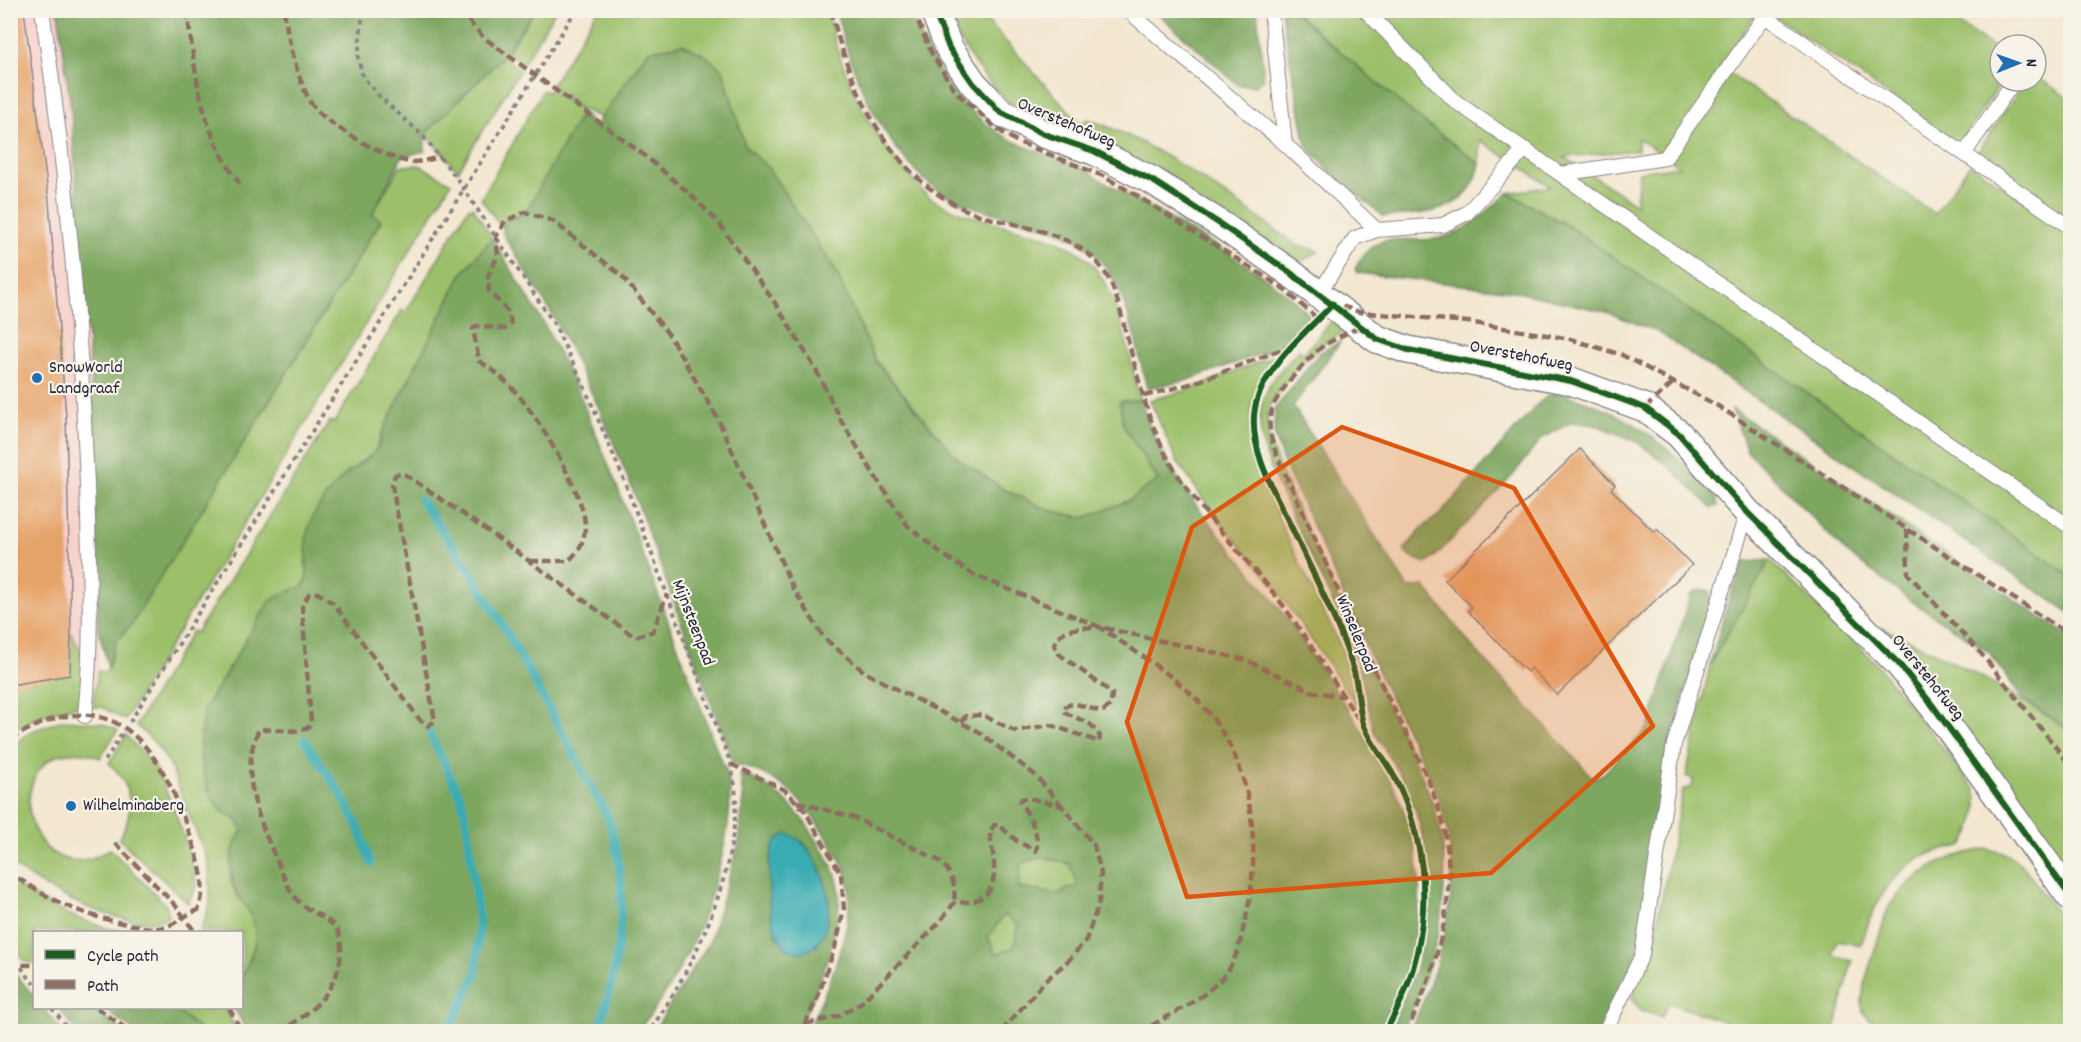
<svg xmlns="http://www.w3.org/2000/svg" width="2081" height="1042" viewBox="0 0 2081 1042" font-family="Dekko,sans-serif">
	<rect width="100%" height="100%" fill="#f7f3e8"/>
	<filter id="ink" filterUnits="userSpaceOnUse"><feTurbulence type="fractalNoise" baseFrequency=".0167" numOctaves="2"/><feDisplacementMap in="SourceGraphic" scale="12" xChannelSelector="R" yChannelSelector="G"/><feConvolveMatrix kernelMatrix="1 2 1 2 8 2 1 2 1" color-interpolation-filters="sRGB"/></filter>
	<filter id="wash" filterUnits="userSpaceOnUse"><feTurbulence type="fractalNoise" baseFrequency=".008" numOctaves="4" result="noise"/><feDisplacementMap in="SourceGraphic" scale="24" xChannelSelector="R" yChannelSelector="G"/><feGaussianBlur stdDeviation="1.35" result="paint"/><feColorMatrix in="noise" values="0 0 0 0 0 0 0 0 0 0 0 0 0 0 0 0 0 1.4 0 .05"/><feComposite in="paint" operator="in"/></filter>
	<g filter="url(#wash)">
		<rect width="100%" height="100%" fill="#f3e7d0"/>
		<path fill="#f7d0cb" d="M 10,11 L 58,11 L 71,109 L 93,414 L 98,656 L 96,681 L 82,679 L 10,690 Z"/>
		<path fill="#9cc06b" stroke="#5f7153" stroke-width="1.5" fill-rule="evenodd" d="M 1777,10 L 1940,11 L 2000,52 L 2000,81 L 2002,81 L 1959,144 L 1774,16 Z
			M 534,11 L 555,11 L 523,64 L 507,52 Z
			M 597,11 L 827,11 C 841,71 864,126 906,172 C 913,180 920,190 928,196 C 945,208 967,215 987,221 C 1019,231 1062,235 1088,260 C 1120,292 1129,357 1140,400 L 1120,402 L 1123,425 L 1158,480 L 1128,501 L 1084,518 L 1048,510 L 1003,489 L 956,457 L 876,361 L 835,270 L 768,168 L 745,146 L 723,70 L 648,51 L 601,118 L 580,108 L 551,86 Z
			M 946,11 L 978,11 L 1080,123 L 1088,119 C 1164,146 1228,197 1294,243 C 1301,248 1311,246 1319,252 L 1298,263 L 1010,103 C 980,77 961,46 946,11 Z
			M 1293,11 L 1745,11 L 1754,17 L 1720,67 L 1935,214 L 1970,164 L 2070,230 L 2070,576 L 1570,227 L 1508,193 L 1550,186 L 1480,140 L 1480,164 L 1416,116 ZM 1638,138 L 1679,166 L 1639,172 L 1636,204 L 1564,157 L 1638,150 Z
			M 503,56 L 520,70 L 458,171 L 425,134 Z
			M 2036,76 L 2070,99 L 2070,220 L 1976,155 L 2025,81 L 2036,81 Z
			M 550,89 L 582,112 L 525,213 L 505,221 L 503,229 L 481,199 L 543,90 L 547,92 Z
			M 419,165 L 451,183 L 125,720 L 102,707 L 92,707 L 98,671 L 106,672 L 116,641 L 131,625 L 381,221 L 372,214 L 400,166 Z
			M 469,207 L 472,209 L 473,207 L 492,238 L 462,274 L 382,433 L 375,453 L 358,464 L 305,561 C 309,574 309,589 291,590 L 214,802 C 223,812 241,819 242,831 C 234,843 228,871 232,885 C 235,894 243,901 248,909 C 263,929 253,960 242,980 L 242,932 L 200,932 L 210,904 L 209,865 L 169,763 L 154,742 L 136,725 L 192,631 L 196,633 L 330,421 L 334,423 L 402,310 L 406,312 Z
			M 1332,321 L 1345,331 C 1309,350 1287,376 1267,411 L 1269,442 L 1287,485 L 1279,488 C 1253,426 1248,400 1299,350 L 1303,354 Z
			M 1276,355 L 1253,401 L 1250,422 L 1252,444 L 1282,527 L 1342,649 L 1357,706 L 1273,584 L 1216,517 L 1176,460 L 1150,400 L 1191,389 Z
			M 1770,560 L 1875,662 L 1975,789 C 1981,807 1973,829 1963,845 C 1953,849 1942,849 1932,853 C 1890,868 1873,906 1861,945 L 1837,941 L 1833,955 L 1852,961 L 1836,1025 L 1832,1031 L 1754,1031 L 1668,1003 L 1662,1017 L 1641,1010 L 1632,1000 L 1633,992 L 1653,943 L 1683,790 L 1692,787 L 1693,779 L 1686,776 L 1710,665 Z
			M 1880,627 C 1947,657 2010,690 2070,731 L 2070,873 L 1933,691 Z
			M 71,633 L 84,657 L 84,699 L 76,706 L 43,715 L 11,730 L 11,685 Z
			M 63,720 L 101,723 L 118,730 L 100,758 C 86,751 71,751 56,756 C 0,784 38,896 110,849 L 167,906 L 168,917 L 165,919 C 125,932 41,890 11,863 L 10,747 L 32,731 Z
			M 126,735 L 156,769 L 173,806 L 187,846 L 197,885 L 188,903 L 119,839 C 136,812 132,784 109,763 Z
			M 1987,849 L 2008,854 L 2024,867 L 2070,931 L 2070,1031 L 1901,1031 L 1869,1019 L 1863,1012 L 1862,1001 L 1864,985 L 1888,908 C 1911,873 1947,855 1987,849 Z
			M 1043,857 L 1070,864 L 1079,885 L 1057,894 L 1018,888 L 1021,863 Z
			M 10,881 C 47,906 83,925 127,932 L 34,932 L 34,963 L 25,962 L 11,945 Z
			M 1004,915 L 1018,924 L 1014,947 L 996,955 L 988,937 Z
			M 173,1008 L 224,1008 L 238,1031 L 202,1031 Z"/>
		<path fill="#7da65f" stroke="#50644d" stroke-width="1.5" fill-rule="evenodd" d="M 58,11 L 534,11 L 503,56 L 425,134 L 425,151 L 402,157 L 372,214 L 381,220 L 131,625 L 116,641 L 108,667 L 98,628 L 93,414 L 71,109 Z
			M 836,11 L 910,11 C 932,69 965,121 1024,146 C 1040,153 1081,164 1092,174 C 1102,182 1121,190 1134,198 C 1190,232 1264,268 1309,315 L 1282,346 L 1185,381 L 1147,388 C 1135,342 1127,281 1088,248 C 1060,225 1020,222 987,211 C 969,206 947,198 933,187 C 880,143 852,76 836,11 Z
			M 1155,11 L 1257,11 L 1264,79 L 1255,86 L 1238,85 Z
			M 1281,11 L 1293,11 L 1416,116 L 1480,164 C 1470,214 1425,214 1383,216 L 1331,173 L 1306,145 Z
			M 682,44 L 703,54 L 723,70 L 745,146 L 768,168 L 835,270 L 876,362 L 956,457 L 1003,489 L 1048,510 L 1084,518 L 1128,501 L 1158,480 L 1123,425 L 1120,401 L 1140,400 C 1166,480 1212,524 1264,588 C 1289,619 1311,655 1334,688 C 1418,810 1453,891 1379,1031 L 807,1031 C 827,991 860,919 846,874 C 840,856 829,841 819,826 C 797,792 772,773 733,763 L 632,488 L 597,404 L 552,314 L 503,234 L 505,221 L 525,213 L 582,112 L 594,127 L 648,51 ZM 1043,857 L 1070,864 L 1078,885 L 1057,894 L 1018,888 L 1021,863 ZM 1004,915 L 1018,925 L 1014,947 L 996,954 L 988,937 Z
			M 1508,193 L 1570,227 L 2070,576 L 2070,613 L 1658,332 L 1607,312 L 1513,291 L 1358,273 L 1355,269 C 1379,221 1405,249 1448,236 C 1471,228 1490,209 1508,193 Z
			M 492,238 L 542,320 L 579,393 L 617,486 L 720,758 C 748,796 709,910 689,950 C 675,979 658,1006 638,1031 L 247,1031 L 234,1008 L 242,1008 C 242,999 239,987 242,979 C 247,962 257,949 255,930 C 254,916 246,908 239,897 C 227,877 229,849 242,831 L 238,819 L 224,813 L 214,802 L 207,787 L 200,758 L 200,739 L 204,709 L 269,602 C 280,592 294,592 305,584 C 312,562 299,544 313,516 C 320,503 331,489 341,479 C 356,462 379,459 382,433 L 462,274 Z
			M 1341,341 L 1293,406 L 1408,588 L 1424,586 L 1471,645 L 1593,778 L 1603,774 L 1648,728 L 1690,596 C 1696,590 1701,588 1710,591 L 1712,606 L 1669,743 L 1637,953 L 1598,1031 L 1410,1031 C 1444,958 1468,878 1438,799 C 1422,756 1398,717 1379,675 C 1346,603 1315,530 1282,459 L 1274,433 L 1275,409 L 1319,353 Z
			M 1559,393 C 1618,409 1654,433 1696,476 C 1704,484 1717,495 1718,506 L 1712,508 L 1667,465 L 1636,441 L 1599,426 L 1572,422 L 1541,439 L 1514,474 L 1432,560 L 1425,563 L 1408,556 L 1404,550 L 1423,527 L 1439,515 L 1539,403 L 1549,395 Z
			M 1732,409 L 2070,637 L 2070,731 L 2022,698 L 1989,652 L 1911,601 L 1846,552 L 1747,451 Z
			M 1287,485 C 1319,559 1353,631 1387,704 C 1410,753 1441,802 1444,857 C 1448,917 1429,978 1402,1031 L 1390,1031 L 1415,971 L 1426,930 L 1429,897 L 1425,845 L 1416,812 L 1400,775 L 1374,732 L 1360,672 L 1345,629 L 1279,488 Z
			M 1770,560 L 1710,665 L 1728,601 L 1744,562 Z
			M 740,773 C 778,788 799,810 820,845 C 827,856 835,869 838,882 C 846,922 816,997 796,1031 L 653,1032 L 709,943 L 739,843 L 743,797 ZM 803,842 C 828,874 837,911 816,947 L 769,865 L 773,847 Z
			M 11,969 L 34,996 L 34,1008 L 44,1008 L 62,1031 L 11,1031 Z
			M 58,1008 L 92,1008 L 123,1031 L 76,1031 Z
			M 102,1008 L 173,1008 L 202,1031 L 134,1031 Z"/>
		<path fill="#39abb3" stroke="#2e6677" stroke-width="1.5" d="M 787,834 C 805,839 815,857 822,874 C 852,950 772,995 769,894 C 769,875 768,858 776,840 Z"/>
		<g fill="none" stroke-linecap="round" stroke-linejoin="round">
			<path stroke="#39abb3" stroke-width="8" d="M 420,500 C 494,596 547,708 606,813 C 633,882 620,963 598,1032
				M 430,734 L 461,798 L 467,825 L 479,925 L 476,975 L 448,1032
				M 304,739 L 341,794 L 358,826 L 371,863"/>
		</g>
		<g id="blocks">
			<path fill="#e6a369" d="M 10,10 L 24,10 L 49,201 L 66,417 L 71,633 L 70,675 L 10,685 Z
				M 1580,449 L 1615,485 L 1611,489 L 1654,532 L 1657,529 L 1692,565 L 1557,695 L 1531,668 L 1527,672 L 1468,611 L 1472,607 L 1445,580 Z"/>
		</g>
	</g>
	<g filter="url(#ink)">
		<use href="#blocks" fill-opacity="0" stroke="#8a8486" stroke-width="1.5"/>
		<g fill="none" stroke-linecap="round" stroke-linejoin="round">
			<defs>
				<path id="lane" d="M 42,10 C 66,168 81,326 87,484 C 89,561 93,639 85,716
					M 1127,10 L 1285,144 L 1377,230
					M 1271,10 L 1285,144
					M 1365,10 L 1456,102 L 2070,527
					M 1756,10 L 2070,227
					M 1964,154 L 2014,81
					M 1561,174 L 1665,158 L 1769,10
					M 1319,293 L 1355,238 L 1377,230 L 1443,225 L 1467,213 L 1525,149
					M 1605,1032 L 1642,955 L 1674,744 L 1747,512"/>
				<path id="street" d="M 934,10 L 949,48 L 973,83 L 1000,112 L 1044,134 L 1094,151 L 1153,181 L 1217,222 L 1288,271 L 1377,339 L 1408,350 L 1571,381 L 1645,408 L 1679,434 L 1747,512 L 1899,664 L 1933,706 L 2070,896"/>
			</defs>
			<use href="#lane" stroke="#8a8486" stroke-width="16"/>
			<use href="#street" stroke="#8a8486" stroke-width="30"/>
			<path stroke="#8a8486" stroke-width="4" stroke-dasharray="4.5 4.5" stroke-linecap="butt" d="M 363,10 L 358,58 L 363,77 L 379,96 L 421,134 L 455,176 L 553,322 L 584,386 L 624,480 L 731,764 C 733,776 736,789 736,801 C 733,884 695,965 649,1032
				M 130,722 L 576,10
				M 105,761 L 122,733
				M 10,953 L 34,984
				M 52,1008 L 70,1032"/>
			<use href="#lane" stroke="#fff" stroke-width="14"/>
			<use href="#street" stroke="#fff" stroke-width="27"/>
			<path stroke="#8d6e63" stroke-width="4.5" stroke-dasharray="9 4.5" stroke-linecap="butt" d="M 187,10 C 196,79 200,130 242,187
				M 284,10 C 288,40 296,73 309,100 C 320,122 381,155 405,161 C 415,164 431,159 441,157
				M 459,10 L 483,37 L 644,155 L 690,194 L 718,222 L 775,303 L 815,368 L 842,422 L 878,481 L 908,526 L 942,554 L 974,575 L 1100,627 L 1246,660 L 1313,692 L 1343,696
				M 831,10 C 852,97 896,192 989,218 C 1024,227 1068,233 1095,260 C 1115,280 1120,311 1127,337 C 1138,376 1147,419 1166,455 C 1191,502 1238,549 1272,591 C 1303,630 1329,676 1358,718
				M 913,10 L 931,52 L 955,91 L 997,129 L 1016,141 L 1103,176 L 1136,195 L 1281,287 L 1318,319
				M 1342,306 L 1359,312 L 1468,322 L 1570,339 L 1622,355 L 1718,406 L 2070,635
				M 1359,327 C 1347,333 1334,339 1323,346 C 1309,356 1277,393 1272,409 C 1262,436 1285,471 1295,495 C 1322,554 1348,614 1376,673 C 1398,719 1425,764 1440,813 C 1462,885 1439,966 1406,1032
				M 1144,396 L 1194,383 L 1288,347
				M 1645,408 L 1675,381
				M 1907,529 L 1908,574 L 1984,657 L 2070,765
				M 530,561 L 568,561 C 580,551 585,540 585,525 C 585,497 544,428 526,405 C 514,388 497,372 479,361 L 473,329 L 476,326 L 505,329 L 511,323 L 509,313 L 489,291 L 488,276 L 498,255 L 496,237 L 505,221 L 525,212 L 553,221 L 622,276 L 669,335 L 718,419 L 793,588 L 824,638 L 866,673 L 977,731 L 1035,775 L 1062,806
				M 961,722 L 966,716 L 982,715 L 1015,731 L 1051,725 L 1099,742 L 1100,736 L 1090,724 L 1066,713 L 1063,709 C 1073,697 1090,711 1103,711 L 1111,705 L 1112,693 L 1059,654 L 1054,645 C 1059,626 1084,628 1100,627 C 1136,653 1180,678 1208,712 C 1257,772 1262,858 1243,930 C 1240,943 1235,962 1227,972 C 1204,1001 1171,1013 1141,1032
				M 10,740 C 108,677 158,741 188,830 C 197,855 209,884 198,910 C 185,914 177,924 165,927 C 155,930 144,927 133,925 C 86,917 48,901 10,872
				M 731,764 L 785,790 L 805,811 L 841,874 L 844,909 L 836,944 L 817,999 L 801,1032
				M 10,801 L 23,804
				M 797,802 L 855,818 L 938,860 C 952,871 956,885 954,903
				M 115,843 L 176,906 L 195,932
				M 10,960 L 20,965 L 34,965
				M 97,1008 L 131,1032
				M 229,1008 L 242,1032
				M 806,1024 L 839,1016 L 861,1003 L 938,924 L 954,903 C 962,902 974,903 981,898 C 1003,885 991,851 990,832 L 994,825 L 999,825 L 1017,841 L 1036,851 C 1041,836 1029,815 1020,802 L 1022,799 L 1028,798 L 1062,806 L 1094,845 L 1101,873 L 1099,903 L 1086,940 L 1069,960 L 1045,981 L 1001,1032
				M 278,1032 C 311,1015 341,988 341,949 C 341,942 340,933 335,927 C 326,916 308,912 298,901 C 288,890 283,874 277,861 C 259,820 238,772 259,729 L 297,731 L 308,728 L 311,722 L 302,607 L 309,594 L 318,593 L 333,603 L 420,720 L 428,726 L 435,721 L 392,485 L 395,475 L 400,473 L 406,475 L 489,532 L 635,637 L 653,631 L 667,594"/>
			<defs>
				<path id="cycleway" d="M 934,10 L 949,48 L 973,83 L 1000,112 L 1044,134 L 1094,151 L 1153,181 L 1217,222 L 1288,271 L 1377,339 L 1408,350 L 1571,381 L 1645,408 L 1679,434 L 1747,512 L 1899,664 L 1933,706 L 2070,896
					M 1333,304 C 1307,331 1262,369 1255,408 C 1247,452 1280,501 1297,539 C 1317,582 1339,624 1353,668 C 1359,686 1358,712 1364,726 C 1372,746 1389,764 1398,784 C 1436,866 1431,954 1385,1032"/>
			</defs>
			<use href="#cycleway" stroke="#f7f3e8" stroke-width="10"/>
			<use href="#cycleway" stroke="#1b5e20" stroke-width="6"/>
		</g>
	</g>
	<path fill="#de560e" fill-opacity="0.2" stroke="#de560e" stroke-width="4.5" stroke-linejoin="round" d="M 1342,427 L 1514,488 L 1653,726 L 1491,873 L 1187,897 L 1127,722 L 1192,527 Z"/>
	<g fill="#1f6fb2" stroke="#f7f3e8" stroke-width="2">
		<circle cx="37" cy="378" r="6"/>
		<circle cx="71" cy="806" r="6"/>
	</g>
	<g text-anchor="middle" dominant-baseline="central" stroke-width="4.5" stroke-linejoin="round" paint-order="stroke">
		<g font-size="18" fill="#22223b" stroke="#f7f3e8">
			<text transform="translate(1066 124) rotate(23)">Overstehofweg</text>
			<text transform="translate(1521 357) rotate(11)">Overstehofweg</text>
			<text transform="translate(692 623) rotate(69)">Mijnsteenpad</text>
			<text transform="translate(1355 634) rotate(68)">Winselerpad</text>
			<text transform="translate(1927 678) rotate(51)">Overstehofweg</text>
		</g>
		<g font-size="18" fill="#22223b" stroke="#f7f3e8" text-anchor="start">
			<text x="49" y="368">SnowWorld<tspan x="49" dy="21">Landgraaf</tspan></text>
			<text x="83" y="806">Wilhelminaberg</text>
		</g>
	</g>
	<rect width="2081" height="1042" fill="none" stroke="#f7f3e8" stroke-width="36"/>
	<rect x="33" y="931" width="210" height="78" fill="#f7f3e8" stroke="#a29fa3" stroke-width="1.5"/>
	<rect x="45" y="950" width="30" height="9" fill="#1b5e20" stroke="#a29fa3" stroke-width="1.5"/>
	<text x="87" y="961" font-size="18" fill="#22223b">Cycle path</text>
	<rect x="45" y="980" width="30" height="9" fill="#8d6e63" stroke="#a29fa3" stroke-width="1.5"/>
	<text x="87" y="991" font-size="18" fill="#22223b">Path</text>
	<g transform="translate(2018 63) rotate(89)"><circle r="28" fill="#f7f3e8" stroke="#a29fa3" stroke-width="1.5"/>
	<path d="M0-4.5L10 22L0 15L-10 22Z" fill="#1f6fb2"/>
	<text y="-9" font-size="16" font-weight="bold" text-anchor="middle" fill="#22223b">N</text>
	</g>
</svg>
